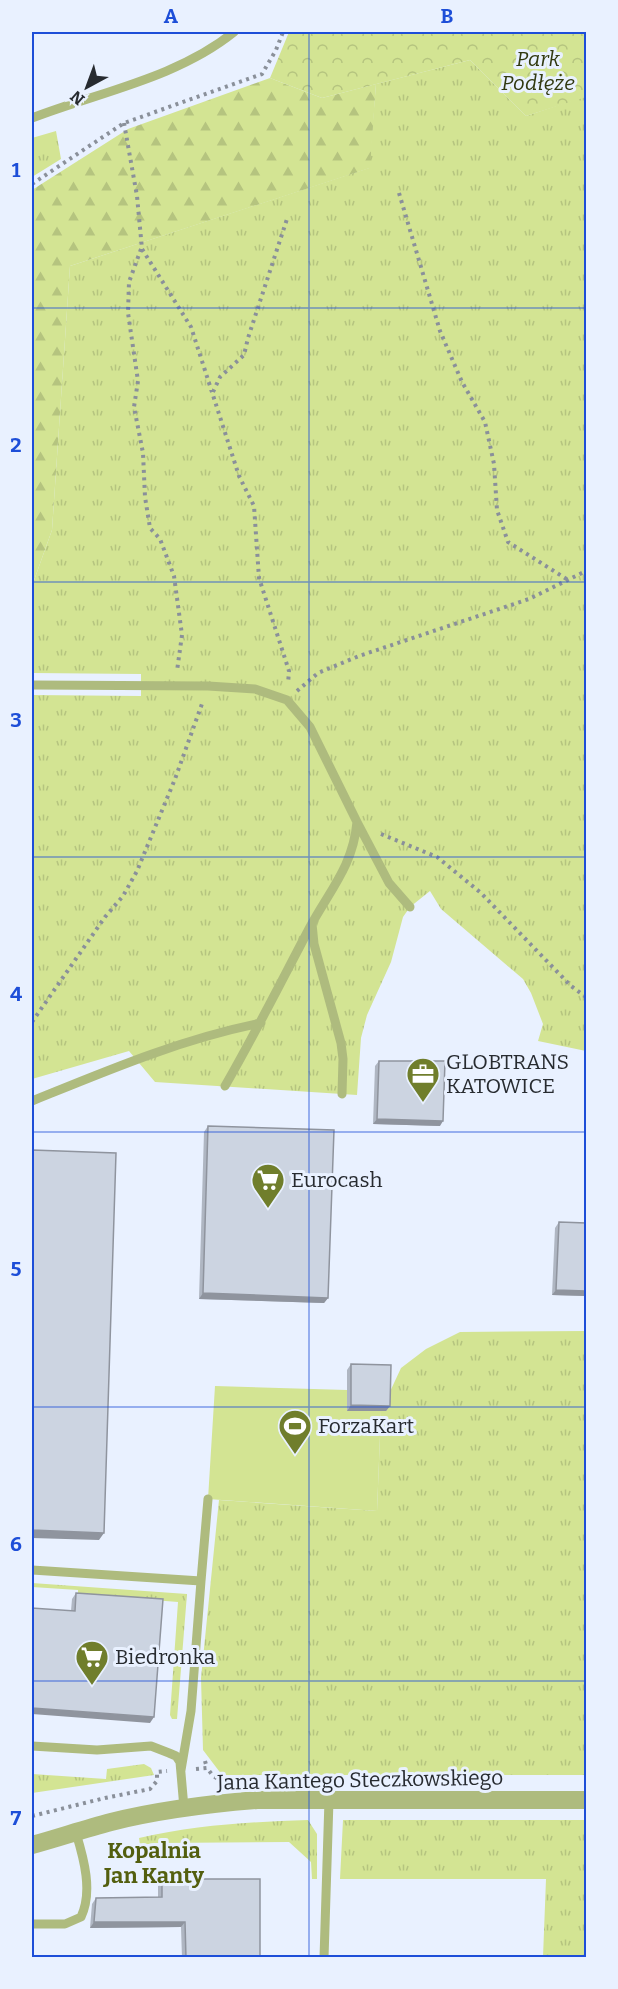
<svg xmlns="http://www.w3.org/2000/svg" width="618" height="1989" viewBox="0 0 618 1989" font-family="Bitter,serif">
	<defs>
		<pattern id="grass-tufts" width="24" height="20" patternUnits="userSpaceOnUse" patternTransform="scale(1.5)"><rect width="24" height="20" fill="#d3e493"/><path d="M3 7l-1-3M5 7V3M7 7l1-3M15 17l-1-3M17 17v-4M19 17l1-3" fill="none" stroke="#b5c47f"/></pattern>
		<pattern id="forest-firs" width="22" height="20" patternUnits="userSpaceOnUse" patternTransform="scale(1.5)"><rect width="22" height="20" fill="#d3e493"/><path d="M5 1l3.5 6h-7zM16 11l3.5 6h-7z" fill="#b5c47f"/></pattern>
		<pattern id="park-crowns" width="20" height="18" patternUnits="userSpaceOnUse" patternTransform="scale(1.5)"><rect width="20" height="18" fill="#d3e493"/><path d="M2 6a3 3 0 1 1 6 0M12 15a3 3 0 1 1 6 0" fill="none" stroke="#b5c47f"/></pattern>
	</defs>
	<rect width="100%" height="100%" fill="#e9f1ff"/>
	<path fill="url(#grass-tufts)" d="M 470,60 L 526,116 L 586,96 L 586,1051 L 538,1041 L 543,1024 L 531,993 L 523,979 L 441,909 L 430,891 L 410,907 L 403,917 L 391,962 L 367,1015 L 361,1038 L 357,1095 L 155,1082 L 129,1051 L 32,1079 L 32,695 L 141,696 L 141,674 L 32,673 L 32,586 L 52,530 L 70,266 L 369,168 L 376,84 Z
		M 56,131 L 61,159 L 32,177 L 32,138 Z
		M 586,1331 L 586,1775 L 222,1775 L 203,1750 L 201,1678 L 219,1500 L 377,1511 L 381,1411 L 401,1368 L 426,1349 L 460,1332 Z
		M 32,1583 L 187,1594 L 177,1719 L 172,1719 L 170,1715 L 178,1602 L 78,1594 L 78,1590 L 32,1587 Z
		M 144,1764 L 151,1768 L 154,1775 L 32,1793 L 32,1774 L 106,1779 L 107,1769 Z
		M 308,1820 L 317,1834 L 317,1879 L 312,1879 L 311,1862 L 289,1842 L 158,1843 L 140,1845 L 139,1838 C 197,1825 249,1822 308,1820 Z
		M 343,1820 L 586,1820 L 586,1957 L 543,1957 L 546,1879 L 340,1879 Z"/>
	<path fill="url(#forest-firs)" d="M 270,78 L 322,98 L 376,84 L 370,168 L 70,266 L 52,530 L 32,586 L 32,190 L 128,129 Z"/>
	<path fill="url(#park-crowns)" d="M 289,32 L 586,32 L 586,97 L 526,116 L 470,60 L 322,98 L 270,78 Z"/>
	<path fill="#d3e493" d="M 215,1386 L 347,1390 L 347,1411 L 381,1411 L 377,1511 L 208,1499 Z"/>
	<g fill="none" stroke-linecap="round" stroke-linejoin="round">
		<path stroke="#8a909a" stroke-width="4" stroke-dasharray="3 4.5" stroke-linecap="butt" d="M 124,123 L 137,196 L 142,249 L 191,327 L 239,476 L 254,506 L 259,578 L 289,671 L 288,684
			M 32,184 L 124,123 L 262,74 L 276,50 L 283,32
			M 399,193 L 440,331 L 462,382 L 485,422 L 494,464 L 497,510 L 508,542 L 568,580
			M 141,249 L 129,282 L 128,313 L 138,381 L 134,407 L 143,453 L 145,497 L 150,528 L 160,539 L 174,576 L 182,635 L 177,671
			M 213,392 L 220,377 L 244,355 L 248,338 L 287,219
			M 297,691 L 318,673 L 359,656 L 529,599 L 586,571
			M 381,834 L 437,857 L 481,893 L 571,986 L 586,997
			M 32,1022 L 105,917 L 123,896 L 137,871 L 175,779 L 203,701
			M 205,1761 L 207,1768
			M 196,1769 L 207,1768 L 213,1776 L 224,1782
			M 32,1816 L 105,1798 L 150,1789 L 157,1781 L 157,1772 L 167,1771"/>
		<path stroke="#aebb7e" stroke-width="9" d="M 32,118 C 99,92 177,78 234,32
			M 32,685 L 208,686 L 255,689 L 287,700 L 310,727 L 357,822 C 353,866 330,890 310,927 C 282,980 255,1034 225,1086
			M 357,822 L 389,883 L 410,907
			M 312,924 L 314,944 L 341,1043 L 343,1059 L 342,1094
			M 32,1101 C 106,1071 181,1039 261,1023
			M 32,1570 L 201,1581 L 191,1711 L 181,1770
			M 201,1581 L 208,1499
			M 32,1746 L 97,1750 L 151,1746 L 169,1753 L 176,1756 L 180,1762 L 184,1808
			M 32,1924 L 65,1924 L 81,1917 C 93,1892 84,1859 76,1833
			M 324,1958 L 329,1800"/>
		<path stroke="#aebb7e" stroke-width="18" d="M 32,1845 C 58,1838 84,1829 111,1822 C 159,1810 208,1804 257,1800 L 586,1800"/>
	</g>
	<path fill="#afb6c2" d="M 379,1061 L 440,1126 L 373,1124 L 375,1066 Z
		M 208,1126 L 328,1298 L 324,1303 L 199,1299 L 204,1132 Z
		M 559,1222 L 586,1296 L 552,1295 L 555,1228 Z
		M 351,1364 L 390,1406 L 386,1411 L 347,1411 L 347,1370 Z
		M 76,1593 L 150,1723 L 71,1611 L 72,1599 Z
		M 162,1879 L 260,1958 L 182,1958 L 181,1927 L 90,1928 L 92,1904 L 96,1898 L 158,1897 L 158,1884 Z"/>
	<path fill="#8f949e" d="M 377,1119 L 443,1121 L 440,1126 L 373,1124 Z
		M 556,1290 L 586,1291 L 586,1296 L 552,1295 Z
		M 203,1293 L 328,1298 L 324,1303 L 199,1299 Z
		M 351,1405 L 390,1406 L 386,1411 L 347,1411 Z
		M 32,1530 L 104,1533 L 99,1540 L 32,1538 Z
		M 32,1708 L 154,1717 L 150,1723 L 32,1714 Z
		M 94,1922 L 185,1922 L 181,1927 L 90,1928 Z"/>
	<path fill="#ccd4e1" stroke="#8f949e" stroke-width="1.5" d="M 379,1061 L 445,1061 L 443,1121 L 377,1119 Z
		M 208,1126 L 334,1130 L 328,1298 L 203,1293 Z
		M 32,1150 L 116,1153 L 104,1533 L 32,1530 Z
		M 559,1222 L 586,1223 L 586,1291 L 556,1290 Z
		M 351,1364 L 391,1365 L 390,1406 L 351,1405 Z
		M 76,1593 L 163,1599 L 154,1717 L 32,1708 L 32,1608 L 75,1611 Z
		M 162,1879 L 260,1879 L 260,1958 L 186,1958 L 185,1922 L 94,1922 L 96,1898 L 162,1897 Z"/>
	<path fill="none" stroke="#1d4ed8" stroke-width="1.5" stroke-opacity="0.55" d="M 309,32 L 309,1958M 32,308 L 586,308M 32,582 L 586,582M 32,857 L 586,857M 32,1132 L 586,1132M 32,1407 L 586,1407M 32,1681 L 586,1681"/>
	<defs>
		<symbol id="office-pin" viewBox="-11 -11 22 30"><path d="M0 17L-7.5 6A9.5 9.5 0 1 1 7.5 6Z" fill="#707e2c" stroke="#e9f1ff"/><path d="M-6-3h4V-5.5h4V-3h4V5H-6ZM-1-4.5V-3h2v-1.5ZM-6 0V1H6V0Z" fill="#fff"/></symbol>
		<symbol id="supermarket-pin" viewBox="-11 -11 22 30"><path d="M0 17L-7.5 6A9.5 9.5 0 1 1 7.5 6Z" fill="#707e2c" stroke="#e9f1ff"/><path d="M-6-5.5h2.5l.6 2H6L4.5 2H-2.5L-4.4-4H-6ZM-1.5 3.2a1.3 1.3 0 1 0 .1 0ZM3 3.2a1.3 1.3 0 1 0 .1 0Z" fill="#fff"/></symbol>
		<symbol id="stadium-pin" viewBox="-11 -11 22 30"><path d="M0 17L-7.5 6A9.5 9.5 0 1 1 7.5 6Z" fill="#707e2c" stroke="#e9f1ff"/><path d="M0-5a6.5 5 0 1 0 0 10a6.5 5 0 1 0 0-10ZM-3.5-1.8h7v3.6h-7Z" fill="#fff"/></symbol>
	</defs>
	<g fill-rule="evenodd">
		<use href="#office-pin" x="404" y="1055" width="38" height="52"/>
		<use href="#supermarket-pin" x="249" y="1161" width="38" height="52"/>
		<use href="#stadium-pin" x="276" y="1407" width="38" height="52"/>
		<use href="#supermarket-pin" x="73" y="1638" width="38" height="52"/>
	</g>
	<g text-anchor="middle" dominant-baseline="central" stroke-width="6" stroke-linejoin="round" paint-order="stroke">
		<g font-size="21" font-style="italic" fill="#313910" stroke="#e9f1ff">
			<text x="538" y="59">Park<tspan x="538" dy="24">Podłęże</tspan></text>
		</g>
		<g font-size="21" fill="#272b30" stroke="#e9f1ff" text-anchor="start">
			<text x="446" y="1062">GLOBTRANS<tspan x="446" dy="24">KATOWICE</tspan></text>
			<text x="291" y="1180">Eurocash</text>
			<text x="318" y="1426">ForzaKart</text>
			<text x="115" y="1657">Biedronka</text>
		</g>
		<g font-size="21" fill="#272b30" stroke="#e9f1ff">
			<text transform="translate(360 1780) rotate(-1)">Jana Kantego Steczkowskiego</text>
		</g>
		<g font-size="22" font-weight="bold" fill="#535f0f" stroke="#e9f1ff">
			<text x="154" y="1850">Kopalnia<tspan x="154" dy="25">Jan Kanty</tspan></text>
		</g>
	</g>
	<rect width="618" height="1989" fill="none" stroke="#e9f1ff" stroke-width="66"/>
	<g transform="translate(87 87) rotate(221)" stroke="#e9f1ff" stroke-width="4.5" paint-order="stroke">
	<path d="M0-4.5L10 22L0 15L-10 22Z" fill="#272b30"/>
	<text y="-9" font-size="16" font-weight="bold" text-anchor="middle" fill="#272b30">N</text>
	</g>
	<rect x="33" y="33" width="552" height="1923" fill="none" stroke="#1d4ed8" stroke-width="2"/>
	<g font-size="20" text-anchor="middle" font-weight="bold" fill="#1d4ed8">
		<text x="171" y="23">A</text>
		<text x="447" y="23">B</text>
		<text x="16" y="177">1</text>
		<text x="16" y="452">2</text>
		<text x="16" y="727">3</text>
		<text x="16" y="1001">4</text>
		<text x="16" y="1276">5</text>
		<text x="16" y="1551">6</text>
		<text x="16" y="1825">7</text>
	</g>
</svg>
